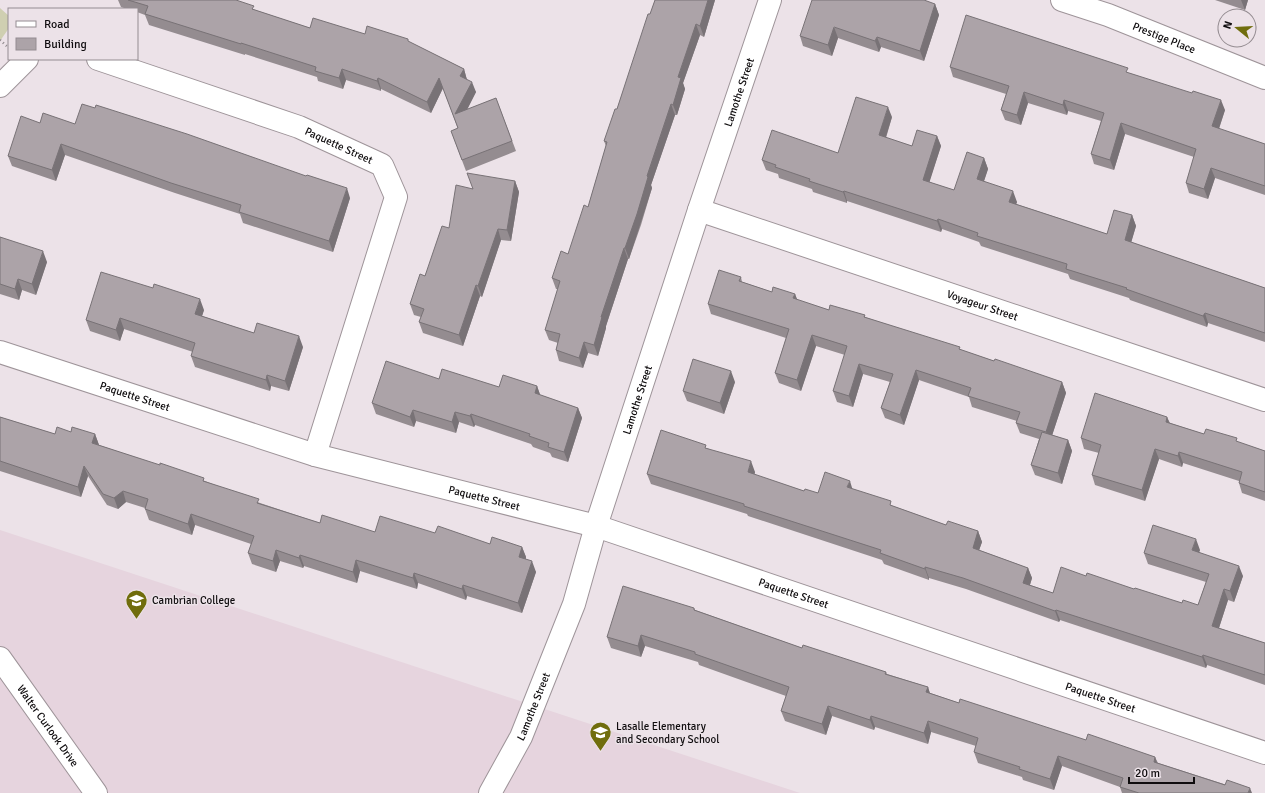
<svg xmlns="http://www.w3.org/2000/svg" width="1265" height="793" viewBox="0 0 1265 793" font-family="Signika,sans-serif">
	<rect width="100%" height="100%" fill="#ece2e8"/>
	<path fill="#e6d4de" d="M 0,530 L 800,793 L 0,793 Z"/>
	<path fill="#cfcfb1" d="M 0,8 L 9,16 L 9,28 L 0,41 Z"/>
	<g fill="none" stroke-linecap="round" stroke-linejoin="round">
		<defs>
			<g id="minor">
				<path id="s1" d="M 1062,0 L 1108,15 L 1265,78"/>
				<path id="s2" d="M 98,59 L 299,127 L 382,165 L 396,197 L 315,455"/>
				<path d="M 0,86 L 27,59"/>
				<path id="s3" d="M 699,210 L 1265,400"/>
				<path id="s4" d="M 0,352 L 315,455 L 596,526 L 1265,753"/>
				<path id="s5" d="M 0,658 L 96,793"/>
				<path id="s6" d="M 490,793 L 521,737 L 574,604 L 596,526 L 699,210 L 770,0"/>
			</g>
		</defs>
		<use href="#minor" stroke="#9e9499" stroke-width="24"/>
		<path stroke="#8b8589" stroke-width="2.5" stroke-dasharray="1 3" stroke-linecap="butt" d="M 0,40 L 9,48"/>
		<use href="#minor" stroke="#fff" stroke-width="22"/>
	</g>
	<path fill="#948c90" d="M 118,0 L 236,0 L 255,10 L 310,28 L 365,34 L 409,42 L 464,69 L 467,80 L 476,92 L 467,110 L 496,98 L 516,151 L 466,171 L 451,131 L 458,129 L 443,88 L 431,113 L 381,89 L 381,91 L 346,80 L 343,89 L 318,81 L 317,77 L 245,54 L 245,55 L 149,25 L 145,15 L 137,12 L 137,9 L 127,9 L 121,7 Z
		M 655,0 L 715,0 L 704,37 L 700,35 L 683,83 L 685,89 L 677,115 L 675,115 L 651,185 L 652,188 L 641,225 L 629,259 L 628,259 L 606,326 L 606,328 L 598,356 L 588,353 L 583,368 L 559,361 L 556,350 L 558,343 L 549,340 L 545,330 L 558,289 L 556,289 L 552,278 L 568,254 L 588,207 L 606,146 L 604,141 L 617,109 Z
		M 1215,0 L 1248,0 L 1245,10 Z
		M 935,4 L 939,15 L 924,61 L 881,47 L 879,52 L 838,38 L 832,56 L 803,46 L 800,36 Z
		M 950,67 L 1129,73 L 1225,110 L 1219,129 L 1265,144 L 1265,195 L 1215,178 L 1208,199 L 1189,193 L 1186,183 L 1194,157 L 1125,134 L 1114,170 L 1094,164 L 1091,154 L 1101,121 L 1068,111 L 1067,115 L 1028,103 L 1021,125 L 1005,120 L 1001,110 L 1006,94 L 953,77 Z
		M 95,108 L 350,198 L 333,252 L 243,223 L 240,214 L 175,193 L 65,155 L 56,181 L 12,166 L 8,156 L 40,123 L 75,124 Z
		M 892,117 L 886,138 L 912,146 L 937,136 L 941,146 L 929,182 L 954,190 L 984,158 L 988,169 L 984,181 L 1017,202 L 1016,204 L 1107,234 L 1132,215 L 1136,226 L 1131,242 L 1265,288 L 1265,342 L 1208,323 L 1207,327 L 1130,300 L 1129,298 L 1070,279 L 1068,274 L 981,246 L 979,242 L 942,229 L 941,232 L 847,201 L 847,203 L 813,192 L 812,189 L 779,178 L 778,174 L 766,170 L 762,160 L 838,153 Z
		M 515,181 L 519,192 L 511,241 L 501,240 L 482,297 L 480,296 L 463,346 L 423,333 L 419,322 L 421,317 L 414,315 L 410,304 L 449,228 L 473,189 Z
		M 0,237 L 47,262 L 36,295 L 22,290 L 19,300 L 0,294 Z
		M 741,277 L 742,282 L 772,292 L 795,294 L 797,300 L 829,310 L 865,315 L 865,317 L 994,361 L 1062,382 L 1066,393 L 1052,435 L 1068,440 L 1072,451 L 1062,484 L 1035,475 L 1031,465 L 1039,439 L 1020,433 L 1016,423 L 1017,421 L 972,407 L 969,397 L 919,380 L 904,425 L 885,418 L 881,408 L 890,382 L 863,374 L 853,407 L 837,402 L 833,391 L 845,355 L 816,346 L 801,391 L 779,383 L 775,373 L 786,338 L 711,314 L 708,304 Z
		M 204,310 L 202,316 L 254,333 L 303,347 L 289,391 L 271,386 L 270,391 L 195,367 L 191,356 L 193,352 L 124,329 L 120,341 L 90,331 L 86,320 Z
		M 439,379 L 499,387 L 537,386 L 540,395 L 578,408 L 582,418 L 568,462 L 552,457 L 550,453 L 533,447 L 531,444 L 475,425 L 474,427 L 459,422 L 456,433 L 416,421 L 414,427 L 376,414 L 372,403 Z
		M 735,382 L 724,414 L 687,401 L 683,391 Z
		M 0,417 L 55,434 L 71,432 L 95,434 L 99,445 L 205,481 L 260,503 L 320,523 L 375,532 L 435,533 L 490,544 L 522,547 L 526,557 L 526,559 L 536,572 L 522,613 L 467,596 L 466,600 L 418,583 L 417,589 L 360,571 L 357,583 L 304,566 L 303,568 L 280,561 L 276,572 L 252,564 L 248,553 L 251,544 L 195,525 L 192,535 L 149,520 L 145,509 L 145,508 L 126,502 L 118,509 L 107,505 L 88,476 L 81,497 L 0,471 Z
		M 1167,417 L 1170,423 L 1204,434 L 1238,442 L 1265,451 L 1265,501 L 1242,493 L 1239,483 L 1239,481 L 1183,463 L 1182,467 L 1159,459 L 1145,501 L 1095,485 L 1092,475 L 1099,453 L 1084,449 L 1081,438 Z
		M 707,448 L 755,472 L 754,475 L 804,491 L 818,493 L 853,489 L 893,506 L 946,525 L 978,531 L 982,542 L 979,550 L 1028,568 L 1032,578 L 1030,585 L 1053,593 L 1086,576 L 1182,603 L 1198,605 L 1206,582 L 1148,564 L 1144,553 L 1200,550 L 1199,552 L 1243,576 L 1234,602 L 1228,600 L 1219,628 L 1265,643 L 1265,685 L 1207,665 L 1206,668 L 1060,620 L 1059,622 L 966,589 L 929,578 L 929,580 L 884,564 L 882,560 L 748,516 L 747,514 L 651,484 L 647,474 Z
		M 694,608 L 695,610 L 802,648 L 886,672 L 887,674 L 928,687 L 930,693 L 959,703 L 1086,740 L 1155,757 L 1158,763 L 1252,793 L 1122,793 L 1120,787 L 1062,766 L 1054,790 L 1023,780 L 1022,777 L 978,763 L 974,752 L 976,746 L 931,732 L 928,744 L 875,727 L 874,730 L 832,716 L 826,735 L 785,721 L 781,711 L 786,696 L 699,665 L 698,662 L 645,646 L 641,657 L 611,648 L 607,637 Z"/>
	<path fill="#787276" d="M 708,0 L 715,0 L 704,37 L 700,26 Z
		M 1241,0 L 1248,0 L 1245,10 Z
		M 935,4 L 939,15 L 924,61 L 920,51 Z
		M 696,24 L 700,35 L 683,83 L 685,89 L 677,115 L 673,105 L 678,77 Z
		M 834,27 L 838,38 L 832,56 L 828,45 Z
		M 877,37 L 881,47 L 879,52 L 875,41 Z
		M 342,69 L 346,80 L 343,89 L 339,78 Z
		M 464,69 L 467,80 L 460,76 Z
		M 378,78 L 381,89 L 381,91 L 377,81 Z
		M 439,78 L 443,88 L 431,113 L 427,102 Z
		M 472,82 L 476,92 L 459,125 L 455,114 Z
		M 1024,92 L 1028,103 L 1021,125 L 1017,115 Z
		M 1064,100 L 1068,111 L 1067,115 L 1063,105 Z
		M 1221,100 L 1225,110 L 1216,137 L 1212,126 Z
		M 671,104 L 675,115 L 651,185 L 652,188 L 629,259 L 625,248 L 647,176 Z
		M 888,107 L 892,117 L 883,146 L 879,135 Z
		M 1121,123 L 1125,134 L 1114,170 L 1110,160 Z
		M 937,136 L 941,146 L 927,190 L 923,180 Z
		M 61,144 L 65,155 L 56,181 L 52,170 Z
		M 984,158 L 988,169 L 981,190 L 977,179 Z
		M 1211,168 L 1215,178 L 1208,199 L 1204,189 Z
		M 515,181 L 519,192 L 511,241 L 507,230 Z
		M 347,188 L 350,198 L 333,252 L 329,241 Z
		M 844,191 L 847,201 L 847,203 L 843,192 Z
		M 1013,191 L 1017,202 L 1013,212 L 1009,202 Z
		M 1132,215 L 1136,226 L 1129,250 L 1125,240 Z
		M 938,219 L 942,229 L 941,232 L 937,221 Z
		M 498,229 L 501,240 L 482,297 L 478,286 Z
		M 624,248 L 628,259 L 606,326 L 606,328 L 598,356 L 594,345 L 601,317 Z
		M 43,251 L 47,262 L 36,295 L 32,284 Z
		M 18,279 L 22,290 L 19,300 L 15,289 Z
		M 476,285 L 480,296 L 463,346 L 459,335 Z
		M 795,294 L 799,304 L 793,298 Z
		M 200,299 L 204,310 L 199,325 L 195,314 Z
		M 1205,313 L 1208,323 L 1207,327 L 1203,316 Z
		M 120,318 L 124,329 L 120,341 L 116,330 Z
		M 812,335 L 816,346 L 801,391 L 797,380 Z
		M 299,336 L 303,347 L 289,391 L 285,381 Z
		M 584,342 L 588,353 L 583,368 L 579,358 Z
		M 859,364 L 863,374 L 853,407 L 849,396 Z
		M 916,370 L 919,380 L 904,425 L 900,415 Z
		M 731,371 L 735,382 L 724,414 L 720,403 Z
		M 267,375 L 271,386 L 270,391 L 266,380 Z
		M 1062,382 L 1066,393 L 1050,442 L 1046,432 Z
		M 537,386 L 541,397 L 535,393 Z
		M 578,408 L 582,418 L 568,462 L 564,452 Z
		M 413,410 L 416,421 L 414,427 L 410,417 Z
		M 455,412 L 459,422 L 456,433 L 452,422 Z
		M 471,414 L 475,425 L 474,427 L 470,416 Z
		M 1167,417 L 1171,427 L 1166,422 Z
		M 95,434 L 99,445 L 92,443 Z
		M 1068,440 L 1072,451 L 1062,484 L 1058,473 Z
		M 1155,449 L 1159,459 L 1145,501 L 1142,490 Z
		M 1179,452 L 1183,463 L 1182,467 L 1178,456 Z
		M 751,461 L 755,472 L 752,483 L 748,472 Z
		M 84,466 L 88,476 L 81,497 L 78,487 Z
		M 850,481 L 853,491 L 847,487 Z
		M 123,491 L 126,502 L 118,509 L 114,498 Z
		M 191,514 L 195,525 L 192,535 L 188,524 Z
		M 978,531 L 982,542 L 976,559 L 973,548 Z
		M 1196,539 L 1200,550 L 1196,560 L 1192,550 Z
		M 522,547 L 526,557 L 523,568 L 519,557 Z
		M 276,550 L 280,561 L 276,572 L 273,561 Z
		M 300,555 L 304,566 L 303,568 L 299,558 Z
		M 356,560 L 360,571 L 357,583 L 353,572 Z
		M 532,561 L 536,572 L 522,613 L 518,603 Z
		M 1239,566 L 1243,576 L 1234,602 L 1230,591 Z
		M 925,567 L 929,578 L 929,580 L 925,569 Z
		M 1028,568 L 1032,578 L 1027,594 L 1023,583 Z
		M 414,573 L 418,583 L 417,589 L 413,578 Z
		M 463,585 L 467,596 L 466,600 L 462,589 Z
		M 1224,589 L 1228,600 L 1216,637 L 1212,626 Z
		M 1056,610 L 1060,620 L 1059,622 L 1055,611 Z
		M 641,635 L 645,646 L 641,657 L 638,646 Z
		M 1203,655 L 1207,665 L 1206,668 L 1202,657 Z
		M 928,687 L 931,698 L 926,692 Z
		M 828,706 L 832,716 L 826,735 L 822,724 Z
		M 871,716 L 875,727 L 874,730 L 870,720 Z
		M 928,721 L 931,732 L 928,744 L 924,733 Z
		M 1058,756 L 1062,766 L 1054,790 L 1050,779 Z
		M 1155,757 L 1159,768 L 1154,762 Z
		M 1250,788 L 1252,793 L 1248,793 Z"/>
	<path fill="#aca3a8" stroke="#787276" d="M 128,0 L 236,0 L 254,6 L 252,9 L 310,28 L 313,18 L 365,34 L 367,26 L 408,39 L 408,41 L 464,69 L 460,76 L 472,82 L 455,114 L 496,98 L 512,141 L 462,160 L 451,131 L 458,128 L 439,78 L 427,102 L 378,78 L 377,81 L 342,69 L 339,78 L 315,71 L 316,67 L 241,43 L 241,44 L 145,14 L 148,6 Z
		M 655,0 L 708,0 L 700,26 L 696,24 L 678,77 L 681,78 L 673,105 L 671,104 L 647,176 L 648,177 L 637,214 L 625,248 L 624,248 L 601,317 L 602,317 L 594,345 L 584,342 L 579,358 L 556,350 L 560,334 L 545,330 L 560,281 L 552,278 L 561,251 L 568,254 L 584,205 L 588,207 L 607,142 L 604,141 L 615,109 L 617,109 L 648,14 L 650,14 Z
		M 812,0 L 924,0 L 935,4 L 920,51 L 877,37 L 875,41 L 834,27 L 828,45 L 800,36 Z
		M 966,15 L 1128,68 L 1126,72 L 1192,93 L 1193,91 L 1221,100 L 1212,126 L 1265,144 L 1265,186 L 1211,168 L 1204,189 L 1186,183 L 1196,149 L 1121,123 L 1110,160 L 1091,154 L 1104,113 L 1064,100 L 1063,105 L 1024,92 L 1017,115 L 1001,110 L 1009,86 L 950,67 Z
		M 856,97 L 888,107 L 879,135 L 912,146 L 917,130 L 937,136 L 923,180 L 954,190 L 967,152 L 984,158 L 977,179 L 1013,191 L 1009,202 L 1107,234 L 1114,210 L 1132,215 L 1125,240 L 1265,288 L 1265,333 L 1205,313 L 1203,316 L 1126,289 L 1127,288 L 1066,269 L 1067,264 L 977,236 L 978,233 L 938,219 L 937,221 L 844,191 L 843,192 L 809,181 L 810,179 L 775,167 L 776,165 L 762,160 L 772,130 L 838,153 Z
		M 82,104 L 95,108 L 96,105 L 187,134 L 306,176 L 307,175 L 347,188 L 329,241 L 239,212 L 241,205 L 171,183 L 61,144 L 52,170 L 8,156 L 21,116 L 40,123 L 43,113 L 75,124 Z
		M 467,173 L 515,181 L 507,230 L 498,229 L 478,286 L 476,285 L 459,335 L 419,322 L 424,309 L 410,304 L 420,274 L 425,276 L 442,226 L 449,228 L 456,185 L 473,189 Z
		M 0,237 L 43,251 L 32,284 L 18,279 L 15,289 L 0,284 Z
		M 719,270 L 741,277 L 739,281 L 772,292 L 773,287 L 795,294 L 793,298 L 829,310 L 830,305 L 865,315 L 864,317 L 960,347 L 959,349 L 994,361 L 995,359 L 1062,382 L 1046,432 L 1016,423 L 1020,412 L 968,396 L 971,388 L 916,370 L 900,415 L 881,408 L 893,374 L 859,364 L 849,396 L 833,391 L 847,346 L 812,335 L 797,380 L 775,373 L 789,329 L 708,304 Z
		M 101,272 L 153,288 L 154,284 L 200,299 L 195,314 L 254,333 L 257,323 L 299,336 L 285,381 L 267,375 L 266,380 L 191,356 L 195,343 L 120,318 L 116,330 L 86,320 Z
		M 693,359 L 731,371 L 720,403 L 683,391 Z
		M 386,361 L 439,379 L 442,369 L 499,387 L 503,375 L 537,386 L 535,393 L 578,408 L 564,452 L 548,447 L 549,443 L 529,436 L 530,434 L 471,414 L 470,416 L 455,412 L 452,422 L 413,410 L 410,417 L 372,403 Z
		M 1095,393 L 1167,417 L 1166,422 L 1204,434 L 1206,429 L 1237,438 L 1236,441 L 1265,451 L 1265,492 L 1239,483 L 1242,472 L 1179,452 L 1178,456 L 1155,449 L 1142,490 L 1092,475 L 1101,445 L 1081,438 Z
		M 0,417 L 55,434 L 57,427 L 71,432 L 72,427 L 95,434 L 92,443 L 160,465 L 160,463 L 204,478 L 203,481 L 259,499 L 257,503 L 320,523 L 322,515 L 375,532 L 380,516 L 435,533 L 438,526 L 490,544 L 492,537 L 522,547 L 519,557 L 532,561 L 518,603 L 463,585 L 462,589 L 414,573 L 413,578 L 356,560 L 353,572 L 300,555 L 299,558 L 276,550 L 273,561 L 248,553 L 254,536 L 191,514 L 188,524 L 145,509 L 148,499 L 123,491 L 114,498 L 103,494 L 84,466 L 78,487 L 0,461 Z
		M 661,430 L 706,445 L 705,448 L 751,461 L 748,472 L 804,491 L 805,489 L 818,493 L 825,472 L 850,481 L 847,487 L 891,501 L 890,505 L 946,525 L 948,521 L 978,531 L 973,548 L 1028,568 L 1023,583 L 1053,593 L 1061,567 L 1086,576 L 1087,573 L 1134,589 L 1135,588 L 1182,603 L 1183,600 L 1198,605 L 1209,574 L 1144,553 L 1153,525 L 1196,539 L 1192,550 L 1239,566 L 1230,591 L 1224,589 L 1212,626 L 1265,643 L 1265,675 L 1203,655 L 1202,657 L 1056,610 L 1055,611 L 963,578 L 925,567 L 925,569 L 880,553 L 881,550 L 744,506 L 744,504 L 647,474 Z
		M 1042,432 L 1068,440 L 1058,473 L 1031,465 Z
		M 623,586 L 694,608 L 694,610 L 802,648 L 803,645 L 886,672 L 885,674 L 928,687 L 926,692 L 959,703 L 960,699 L 1086,740 L 1088,734 L 1155,757 L 1154,762 L 1225,785 L 1227,780 L 1250,788 L 1248,793 L 1139,793 L 1120,787 L 1123,778 L 1058,756 L 1050,779 L 1019,769 L 1020,767 L 974,752 L 978,738 L 928,721 L 924,733 L 871,716 L 870,720 L 828,706 L 822,724 L 781,711 L 789,687 L 695,654 L 695,652 L 641,635 L 638,646 L 607,637 Z"/>
	<defs>
		<symbol id="university-pin" viewBox="-11 -11 22 30"><path d="M0 17L-7.5 6A9.5 9.5 0 1 1 7.5 6Z" fill="#706d0d" stroke="#ece2e8"/><path d="M0-5L7-2L0 1L-7-2ZM-4 1L0 2.5L4 1V4Q0 6-4 4Z" fill="#fff"/></symbol>
		<symbol id="school-pin" viewBox="-11 -11 22 30"><path d="M0 17L-7.5 6A9.5 9.5 0 1 1 7.5 6Z" fill="#706d0d" stroke="#ece2e8"/><path d="M0-5L7-2L0 1L-7-2ZM-4 1L0 2.5L4 1V4Q0 6-4 4Z" fill="#fff"/></symbol>
	</defs>
	<g fill-rule="evenodd">
		<use href="#university-pin" x="124" y="588" width="25" height="34"/>
		<use href="#school-pin" x="588" y="720" width="25" height="34"/>
	</g>
	<g text-anchor="middle" dominant-baseline="central" stroke-width="3" stroke-linejoin="round" paint-order="stroke">
		<g font-size="11" fill="#0f0c0e" stroke="#ece2e8">
			<text stroke="none"><textPath href="#s1" startOffset="109">Prestige Place</textPath></text>
			<text stroke="none"><textPath href="#s6" startOffset="745">Lamothe Street</textPath></text>
			<text stroke="none"><textPath href="#s2" startOffset="256">Paquette Street</textPath></text>
			<text stroke="none"><textPath href="#s3" startOffset="299">Voyageur Street</textPath></text>
			<text stroke="none"><textPath href="#s4" startOffset="142">Paquette Street</textPath></text>
			<text stroke="none"><textPath href="#s6" startOffset="421">Lamothe Street</textPath></text>
			<text stroke="none"><textPath href="#s4" startOffset="506">Paquette Street</textPath></text>
			<text stroke="none"><textPath href="#s4" startOffset="830">Paquette Street</textPath></text>
			<text stroke="none"><textPath href="#s4" startOffset="1154">Paquette Street</textPath></text>
			<text stroke="none"><textPath href="#s6" startOffset="97">Lamothe Street</textPath></text>
			<text stroke="none"><textPath href="#s5" startOffset="83">Walter Curlook Drive</textPath></text>
		</g>
		<g font-size="11" fill="#0f0c0e" stroke="#ece2e8" text-anchor="start">
			<text x="152" y="600">Cambrian College</text>
			<text x="616" y="726">Lasalle Elementary<tspan x="616" dy="13">and Secondary School</tspan></text>
		</g>
	</g>
	<rect x="8" y="8" width="130" height="52" fill="#ece2e8" stroke="#948c91"/>
	<rect x="16" y="21" width="20" height="6" fill="#ffffff" stroke="#948c91"/>
	<text x="44" y="28" font-size="12" fill="#0f0c0e">Road</text>
	<rect x="16" y="38" width="20" height="12" fill="#aca3a8" stroke="#948c91"/>
	<text x="44" y="48" font-size="12" fill="#0f0c0e">Building</text>
	<g transform="translate(1237 28) rotate(288)"><circle r="19" fill="#ece2e8" stroke="#948c91"/>
	<path d="M0-3L7 15L0 10L-7 15Z" fill="#706d0d"/>
	<text y="-6" font-size="11" font-weight="bold" text-anchor="middle" fill="#0f0c0e">N</text>
	</g>
	<path d="M1129 777v6h65v-6" fill="none" stroke="#0f0c0e" stroke-width="2"/>
	<text x="1135" y="777" font-size="12" fill="#0f0c0e" stroke="#ece2e8" stroke-width="3" paint-order="stroke">20 m</text>
</svg>
